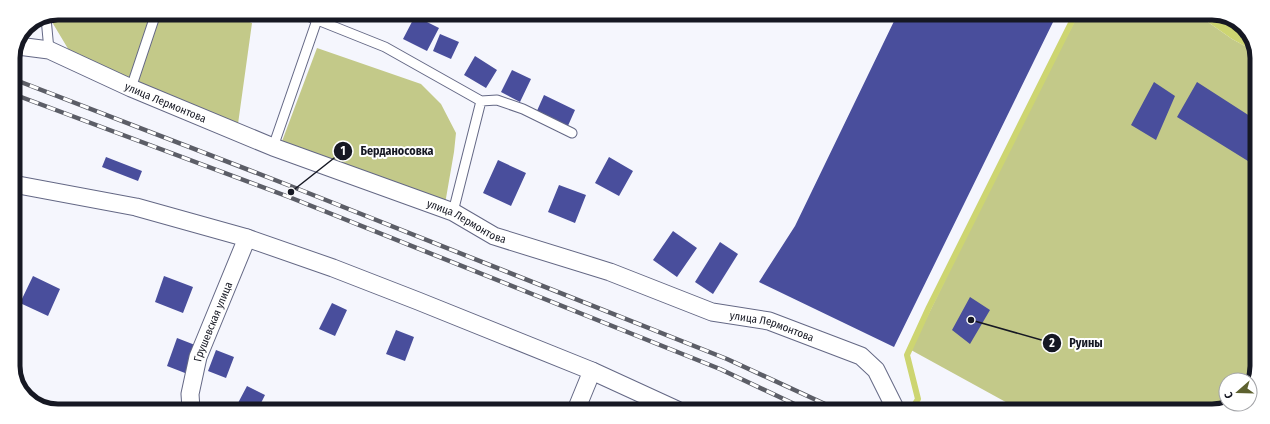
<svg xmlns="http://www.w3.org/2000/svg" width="1270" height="424" viewBox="0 0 1270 424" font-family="'Fira Sans Condensed',sans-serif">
	<rect width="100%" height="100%" fill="#f5f6fd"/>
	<path fill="#c3c989" d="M 58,13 L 229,13 L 252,23 L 238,124 L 76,62 L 49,17 Z
		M 1078,15 L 1198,15 L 1232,39 L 1256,52 L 1257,55 L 1255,380 L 1250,386 L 1250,380 L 1226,380 L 1226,404 L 1232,404 L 1212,411 L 1022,411 L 911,350 L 1013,141 Z
		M 317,48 L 421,84 L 441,104 L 456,133 L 454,152 L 445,204 L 281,144 Z"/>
	<path fill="#cdd571" d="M 1198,15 L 1226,15 L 1247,31 L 1256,52 L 1232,39 Z"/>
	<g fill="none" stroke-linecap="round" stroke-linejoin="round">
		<path stroke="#cdd571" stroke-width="6" d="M 911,410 L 918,399 L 907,355 L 929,307 L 1075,15"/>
	</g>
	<path fill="#494e9c" d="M 364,14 L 379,14 L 376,19 Z
		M 897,15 L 1054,15 L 1056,16 L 894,347 L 759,282 L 795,226 Z
		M 415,16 L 439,28 L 427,51 L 403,39 Z
		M 1244,28 L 1247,31 L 1252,43 L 1240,37 Z
		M 440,34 L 459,42 L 451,59 L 433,51 Z
		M 475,56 L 497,70 L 486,88 L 464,75 Z
		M 512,70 L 531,79 L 520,102 L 501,92 Z
		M 1154,82 L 1175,96 L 1156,140 L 1131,125 Z
		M 1197,82 L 1256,120 L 1256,166 L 1177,117 Z
		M 544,95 L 575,110 L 567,128 L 536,113 Z
		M 106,157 L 142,171 L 138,181 L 102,167 Z
		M 609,157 L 633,171 L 619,196 L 595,183 Z
		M 498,160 L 526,173 L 511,206 L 483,193 Z
		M 559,185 L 586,195 L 575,223 L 548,212 Z
		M 673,231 L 697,248 L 677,277 L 653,260 Z
		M 720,242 L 738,254 L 713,294 L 695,282 Z
		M 33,276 L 60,289 L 48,316 L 20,303 Z
		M 164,276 L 193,287 L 183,313 L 155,302 Z
		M 970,297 L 990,310 L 970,344 L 952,330 Z
		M 332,303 L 347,310 L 335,336 L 319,329 Z
		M 396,330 L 414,337 L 405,361 L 386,354 Z
		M 177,338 L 195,345 L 185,373 L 167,366 Z
		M 216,350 L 234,357 L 226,378 L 208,371 Z
		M 247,386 L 265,395 L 258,409 L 249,409 L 238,403 Z"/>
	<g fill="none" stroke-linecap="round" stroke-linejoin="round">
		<defs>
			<path id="lane" d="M 300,13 L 385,47 L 481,101 L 453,212
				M 46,18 L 49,50
				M 131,88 L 156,13
				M 481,101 L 497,100 L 523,109 L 572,133
				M 273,147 L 317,20"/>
			<g id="street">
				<path id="s1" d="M 18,46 L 49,50 L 131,88 L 273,147 L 453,212 L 494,236 L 610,272 L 712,312 L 769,321 L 861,356 L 876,370 L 896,410"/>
				<path d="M 13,184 L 136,207 L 247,238 L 333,268 L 418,301 L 592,371 L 677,410"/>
				<path id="s2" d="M 191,409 L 190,394 L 198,357 L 247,238"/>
				<path d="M 576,410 L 592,371"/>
			</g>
		</defs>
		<use href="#lane" stroke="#646885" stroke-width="11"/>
		<use href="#street" stroke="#646885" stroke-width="19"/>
		<use href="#lane" stroke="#fff" stroke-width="9"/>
		<use href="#street" stroke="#fff" stroke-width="17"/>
		<defs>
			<path id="rail" d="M 13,79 L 293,187 L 727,359 L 838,410
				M 13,94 L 289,197 L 720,369 L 807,410"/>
		</defs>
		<use href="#rail" stroke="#5c5e67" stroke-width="4.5"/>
		<use href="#rail" stroke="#fff" stroke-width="3" stroke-dasharray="9" stroke-linecap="butt"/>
	</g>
	<g text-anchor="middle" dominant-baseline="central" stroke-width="4" stroke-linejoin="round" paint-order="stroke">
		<g font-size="11" fill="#161823" stroke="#fff">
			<text stroke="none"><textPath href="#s1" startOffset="159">улица Лермонтова</textPath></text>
			<text stroke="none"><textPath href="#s1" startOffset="483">улица Лермонтова</textPath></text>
			<text stroke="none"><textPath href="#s2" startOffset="91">Грушевская улица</textPath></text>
			<text stroke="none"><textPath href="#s1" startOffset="807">улица Лермонтова</textPath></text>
		</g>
	</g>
	<path d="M0 0H1270V424H0ZM58 20H1212A38 38 0 0 1 1250 58V366A38 38 0 0 1 1212 404H58A38 38 0 0 1 20 366V58A38 38 0 0 1 58 20Z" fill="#fff" fill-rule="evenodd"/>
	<path fill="none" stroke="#161823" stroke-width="5" d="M58 20H1212A38 38 0 0 1 1250 58V366A38 38 0 0 1 1212 404H58A38 38 0 0 1 20 366V58A38 38 0 0 1 58 20Z"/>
	<path fill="none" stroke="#161823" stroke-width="1.5" d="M291 192L343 151M971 320L1052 343"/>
	<g fill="#161823" stroke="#fff" stroke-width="1.5">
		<circle cx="291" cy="192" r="4"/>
		<circle cx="971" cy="320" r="4"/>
		<circle cx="343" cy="151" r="10"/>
		<circle cx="1052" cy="343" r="10"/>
	</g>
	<g font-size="12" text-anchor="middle" font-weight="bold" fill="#fff">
		<text x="343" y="155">1</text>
		<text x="1052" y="347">2</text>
	</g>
	<g font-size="12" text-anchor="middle" font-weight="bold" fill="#161823" stroke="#fff" stroke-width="4" stroke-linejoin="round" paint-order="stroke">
		<text x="397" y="155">Берданосовка</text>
		<text x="1086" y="347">Руины</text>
	</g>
	<g transform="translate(1238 392) rotate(250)"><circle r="19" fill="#ffffff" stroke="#a2a3a7"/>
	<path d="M0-3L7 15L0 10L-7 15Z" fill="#5d612f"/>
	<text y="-6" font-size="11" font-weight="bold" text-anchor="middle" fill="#161823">С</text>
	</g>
</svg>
